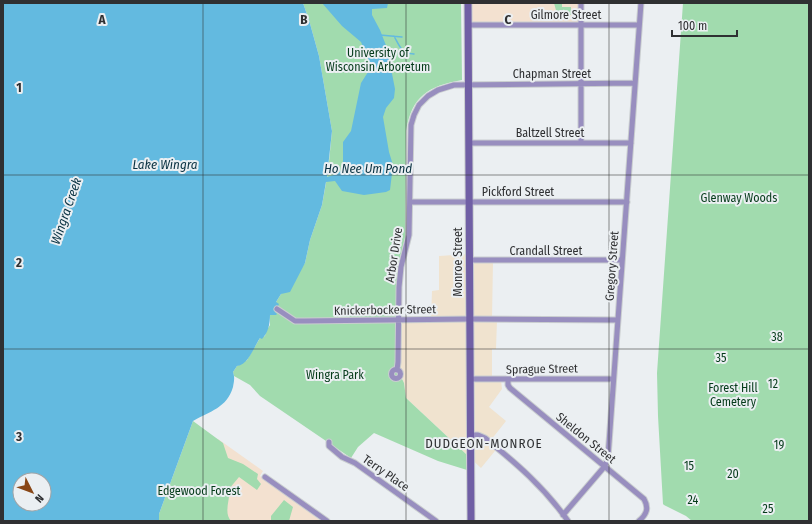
<svg xmlns="http://www.w3.org/2000/svg" width="812" height="524" viewBox="0 0 812 524" font-family="'Fira Sans Condensed',sans-serif">
	<rect width="100%" height="100%" fill="#ebeff2"/>
	<path fill="#f0e3cf" d="M 469,254 L 469,260 L 493,261 L 492,319 L 497,320 L 496,349 L 492,349 L 492,379 L 501,380 L 502,389 L 489,407 L 506,421 L 491,440 L 499,446 L 481,468 L 406,398 L 404,383 L 399,370 L 399,321 L 431,320 L 432,291 L 439,290 L 439,256 Z"/>
	<path fill="#f3e1d0" d="M 468,3 L 581,3 L 581,24 L 468,25 Z
		M 218,439 L 263,471 L 260,476 L 321,521 L 159,521 Z"/>
	<path fill="#a1dbae" d="M 303,3 L 461,3 L 462,80 C 428,86 412,96 406,131 L 405,238 L 398,265 L 395,364 L 404,383 L 406,398 L 466,454 L 467,470 L 438,461 L 374,433 L 358,447 L 351,458 L 260,396 L 250,385 L 234,376 L 233,372 L 237,366 L 247,360 L 260,338 L 265,336 L 266,331 L 270,325 L 270,315 L 275,312 L 276,302 L 281,294 L 305,263 L 310,240 L 322,205 L 328,172 L 332,131 L 319,56 L 309,20 Z
		M 554,3 L 562,3 L 562,7 L 571,7 L 571,15 L 562,15 L 562,13 L 560,14 L 557,14 Z
		M 683,3 L 809,3 L 809,521 L 692,521 L 686,516 L 664,505 L 663,504 L 658,416 L 657,373 Z
		M 193,421 L 223,443 L 228,458 L 243,464 L 258,474 L 257,479 L 261,484 L 257,490 L 239,477 L 229,489 C 231,498 223,512 231,521 L 159,521 L 159,514 Z
		M 284,500 L 293,507 L 289,521 L 271,521 L 271,516 Z"/>
	<path fill="#63bae0" fill-rule="evenodd" d="M 3,3 L 303,3 L 309,20 L 319,56 L 332,131 L 327,177 L 337,174 L 343,169 L 343,142 L 351,131 L 361,83 L 368,72 L 372,68 L 361,42 L 342,26 L 322,3 L 388,3 L 387,8 L 372,9 L 372,15 L 380,30 L 387,48 L 395,89 L 394,98 L 386,108 L 383,117 L 389,152 L 393,165 L 390,190 L 386,192 L 364,195 L 342,191 L 335,181 L 326,182 L 322,205 L 310,240 L 305,263 L 290,292 L 281,294 L 276,302 L 279,304 L 275,312 L 277,314 L 276,315 L 270,315 C 270,324 268,333 262,339 L 260,338 C 254,347 248,365 237,366 L 233,372 C 235,378 234,381 233,387 C 227,408 210,411 193,421 L 159,514 L 159,521 L 3,521 ZM 20,480 L 44,480 L 44,504 L 20,504 Z"/>
	<g fill="none" stroke-linecap="round" stroke-linejoin="round">
		<path stroke="#63bae0" stroke-width="1.5" d="M 380,35 L 402,37
			M 394,36 C 400,47 401,53 414,54"/>
		<defs>
			<path id="minor" d="M 581,3 L 581,143
				M 468,25 L 639,25
				M 469,143 L 631,143
				M 410,202 L 627,202
				M 469,260 L 622,260
				M 277,309 L 295,321 L 304,321 L 469,319 L 618,320
				M391.5 374a4.5 4.5 0 1 1 9 0a4.5 4.5 0 1 1-9 0Z
				M 397,370 L 398,362 L 399,287 L 401,267 L 409,235 L 411,125 L 414,115 L 419,105 L 428,96 L 438,90 L 454,85 L 635,83
				M 470,379 L 613,379
				M 508,380 L 508,385 L 510,388 L 644,499 C 649,508 647,514 639,521
				M 471,435 L 478,435 L 485,438 C 517,464 544,487 568,521
				M 329,442 L 329,446 L 342,457 L 355,463 L 436,521
				M 265,477 L 327,521
				M 563,515 L 605,466 L 608,457 L 641,3"/>
			<path id="secondary" d="M 468,3 L 471,521"/>
		</defs>
		<use href="#minor" stroke="#c9cdcf" stroke-width="7"/>
		<use href="#secondary" stroke="#c9cdcf" stroke-width="9"/>
		<use href="#minor" stroke="#988ebf" stroke-width="5"/>
		<use href="#secondary" stroke="#705fa5" stroke-width="7"/>
	</g>
	<path fill="none" stroke="#2f3032" stroke-width="1" stroke-opacity="0.55" d="M 203,3 L 203,521M 406,3 L 406,521M 609,3 L 609,521M 3,175 L 809,175M 3,349 L 809,349"/>
	<g text-anchor="middle" dominant-baseline="central" stroke-width="4" stroke-linejoin="round" paint-order="stroke">
		<g font-size="12" fill="#2f3032" stroke="#ebeff2">
			<text x="566" y="15">Gilmore Street</text>
			<text x="552" y="74">Chapman Street</text>
			<text x="550" y="133">Baltzell Street</text>
			<text x="518" y="192">Pickford Street</text>
			<text x="546" y="251">Crandall Street</text>
			<text transform="translate(394 255) rotate(-81)">Arbor Drive</text>
			<text transform="translate(458 262) rotate(-90)">Monroe Street</text>
			<text transform="translate(612 266) rotate(-86)">Gregory Street</text>
			<text transform="translate(385 310) rotate(-1)">Knickerbocker Street</text>
			<text transform="translate(542 369) rotate(-1)">Sprague Street</text>
			<text transform="translate(586 438) rotate(39)">Sheldon Street</text>
			<text transform="translate(386 473) rotate(35)">Terry Place</text>
		</g>
		<g font-size="12" fill="#053b1a" stroke="#ebeff2">
			<text x="378" y="53">University of<tspan x="378" dy="14">Wisconsin Arboretum</tspan></text>
			<text x="739" y="198">Glenway Woods</text>
			<text x="777" y="337">38</text>
			<text x="721" y="358">35</text>
			<text x="335" y="375">Wingra Park</text>
			<text x="773" y="384">12</text>
			<text x="733" y="388">Forest Hill<tspan x="733" dy="14">Cemetery</tspan></text>
			<text x="779" y="445">19</text>
			<text x="689" y="466">15</text>
			<text x="733" y="474">20</text>
			<text x="199" y="491">Edgewood Forest</text>
			<text x="693" y="500">24</text>
			<text x="768" y="509">25</text>
		</g>
		<g font-size="13" font-style="italic" fill="#083141" stroke="#ebeff2">
			<text x="165" y="164">Lake Wingra</text>
			<text x="368" y="168">Ho Nee Um Pond</text>
			<text transform="translate(66 211) rotate(-71)">Wingra Creek</text>
		</g>
		<g font-size="13" letter-spacing="1" fill="#2e3032" stroke="#ebeff2">
			<text x="484" y="443">DUDGEON-MONROE</text>
		</g>
	</g>
	<g font-size="13" text-anchor="middle" font-weight="bold" fill="#2f3032" stroke="#ebeff2" stroke-width="4" stroke-linejoin="round" paint-order="stroke">
		<text x="102" y="24">A</text>
		<text x="304" y="24">B</text>
		<text x="508" y="24">C</text>
		<text x="19" y="92">1</text>
		<text x="19" y="267">2</text>
		<text x="19" y="441">3</text>
	</g>
	<rect width="812" height="524" fill="none" stroke="#2f3032" stroke-width="8"/>
	<g transform="translate(32 492) rotate(132)"><circle r="19" fill="#ebeff2" stroke="#a0a3a5"/>
	<path d="M0-3L7 15L0 10L-7 15Z" fill="#884616"/>
	<text y="-6" font-size="11" font-weight="bold" text-anchor="middle" fill="#2f3032">N</text>
	</g>
	<path d="M672 30v6h65v-6" fill="none" stroke="#2f3032" stroke-width="2"/>
	<text x="678" y="30" font-size="12" fill="#2f3032" stroke="#ebeff2" stroke-width="3" paint-order="stroke">100 m</text>
</svg>
